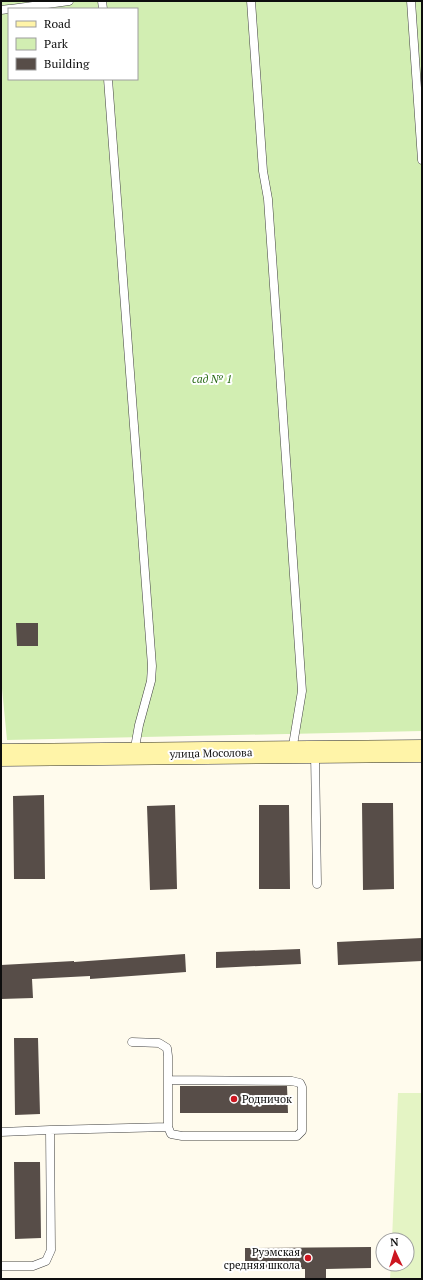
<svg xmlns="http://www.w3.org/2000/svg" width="423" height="1280" viewBox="0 0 423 1280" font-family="'PT Serif',serif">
	<rect width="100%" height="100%" fill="#fffbed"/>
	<path fill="#d2eeb2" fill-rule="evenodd" d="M 1,1 L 422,1 L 422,731 L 7,740 L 1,678 ZM 9,9 L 137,9 L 137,79 L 9,79 Z"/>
	<path fill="#e4f4c4" d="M 398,1093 L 422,1093 L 422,1279 L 390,1279 L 391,1264 L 407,1264 L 407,1240 L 392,1240 Z"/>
	<path fill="#574d48" d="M 16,623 L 38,623 L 38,646 L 17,646 Z
		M 44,795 L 45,879 L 14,879 L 13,796 Z
		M 362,803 L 393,803 L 394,889 L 363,890 Z
		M 175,805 L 177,889 L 150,890 L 147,806 Z
		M 259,805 L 289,805 L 290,889 L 259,889 Z
		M 422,938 L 422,961 L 338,965 L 337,942 Z
		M 300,949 L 301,964 L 216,968 L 216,952 Z
		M 185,954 L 186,972 L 90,979 L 90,976 L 32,979 L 33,998 L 1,999 L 1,965 L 74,961 L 74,962 Z
		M 14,1038 L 38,1038 L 40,1114 L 15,1115 Z
		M 180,1086 L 287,1086 L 288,1113 L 180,1113 Z
		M 14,1162 L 40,1162 L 41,1238 L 15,1239 Z
		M 371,1247 L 371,1268 L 326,1269 L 326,1279 L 305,1279 L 305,1269 L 245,1269 L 245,1248 Z"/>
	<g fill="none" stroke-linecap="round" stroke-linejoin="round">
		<defs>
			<path id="lane" d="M 102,1 L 103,9
				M 251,1 L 263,171 L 268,199 L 302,691 L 292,751
				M 411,1 L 422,160
				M 11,9 L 69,1
				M 1,10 L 9,9
				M 108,79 L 152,666 L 151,681 L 139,725 L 134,753
				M 315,753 L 317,884
				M 132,1042 L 159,1043 L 167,1048 L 168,1056 L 168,1127
				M 50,1130 L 168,1127 L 171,1134 L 182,1136 L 297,1136 L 302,1131 L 302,1087 L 300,1083 L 292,1081 L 168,1080
				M 1,1132 L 50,1130 L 51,1250 L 46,1261 L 33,1266 L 1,1266"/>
			<path id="secondary" d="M 1,755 L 422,751"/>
		</defs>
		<use href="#lane" stroke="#404040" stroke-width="9"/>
		<use href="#secondary" stroke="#2f2f2f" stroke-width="23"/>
		<use href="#lane" stroke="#fff" stroke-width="8"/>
		<use href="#secondary" stroke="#fff4a8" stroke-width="22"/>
	</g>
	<g fill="#cc1620" stroke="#fff" stroke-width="1.5">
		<circle cx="234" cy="1099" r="4"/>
		<circle cx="308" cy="1258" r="4"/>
	</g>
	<g text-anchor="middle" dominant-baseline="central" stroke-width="4" stroke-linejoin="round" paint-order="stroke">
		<g font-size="11" font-style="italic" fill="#296b16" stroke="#fff">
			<text x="212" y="379">сад № 1</text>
		</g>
		<g font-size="11" fill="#0d0d0d" stroke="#fff">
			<text transform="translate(211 753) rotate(-1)">улица Мосолова</text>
		</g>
		<g font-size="11" fill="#0d0d0d" stroke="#fff" text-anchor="start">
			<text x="242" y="1099">Родничок</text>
			<text x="300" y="1252" text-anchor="end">Руэмская<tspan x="300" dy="13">средняя школа</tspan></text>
		</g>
	</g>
	<rect width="423" height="1280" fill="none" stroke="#0d0d0d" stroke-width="4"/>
	<rect x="8" y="8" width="130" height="72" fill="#ffffff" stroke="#9e9e9e"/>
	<rect x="16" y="21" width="20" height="6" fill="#fff4a8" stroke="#9e9e9e"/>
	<text x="44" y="28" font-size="12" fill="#0d0d0d">Road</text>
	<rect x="16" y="38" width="20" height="12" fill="#d2eeb2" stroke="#9e9e9e"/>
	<text x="44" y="48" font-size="12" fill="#0d0d0d">Park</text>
	<rect x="16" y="58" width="20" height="12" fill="#574d48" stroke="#9e9e9e"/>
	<text x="44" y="68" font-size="12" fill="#0d0d0d">Building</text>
	<g transform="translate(395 1252) rotate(356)"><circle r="19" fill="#ffffff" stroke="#9e9e9e"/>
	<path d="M0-3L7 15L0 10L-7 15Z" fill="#cc1620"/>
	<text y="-6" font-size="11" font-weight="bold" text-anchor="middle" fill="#0d0d0d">N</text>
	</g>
</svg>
